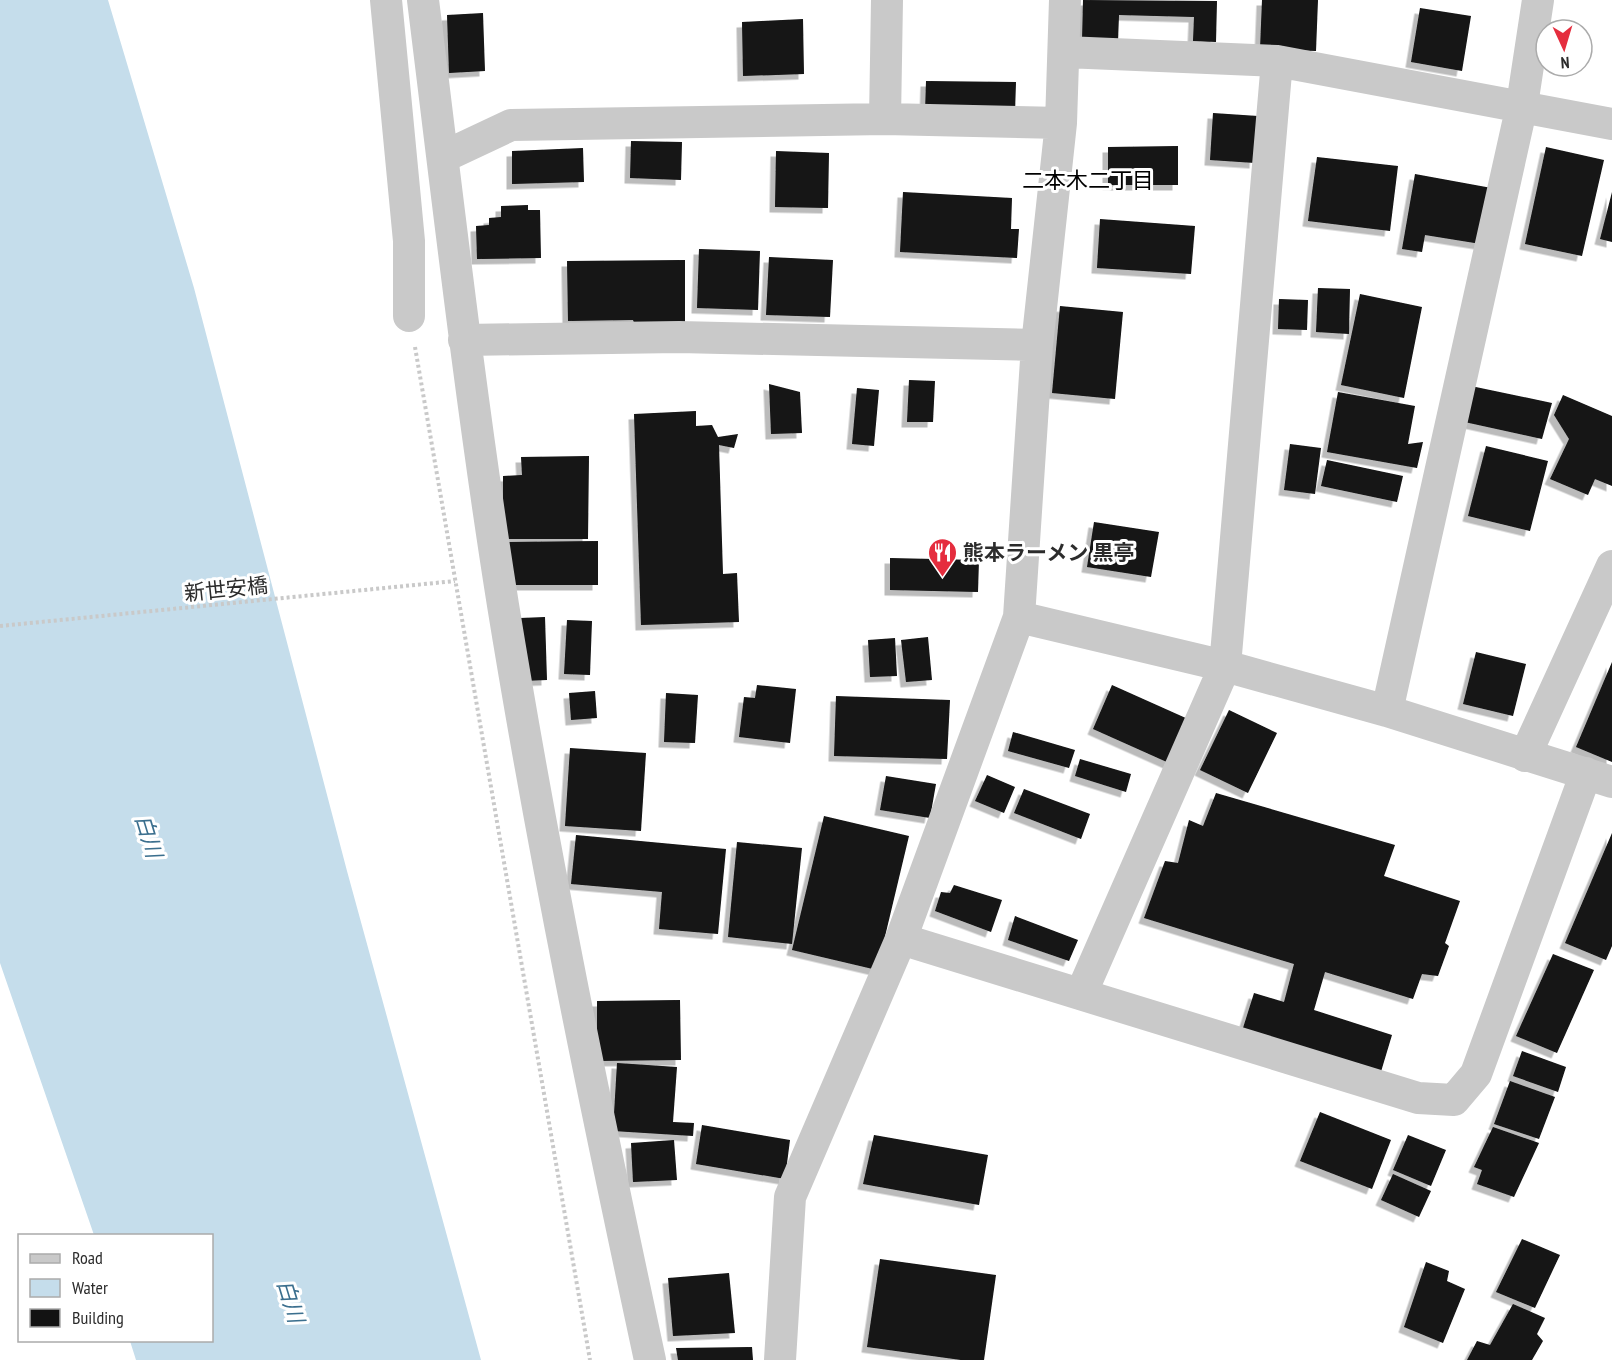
<svg xmlns="http://www.w3.org/2000/svg" width="1612" height="1360" viewBox="0 0 1612 1360" font-family="'PT Sans Narrow','Noto Sans JP',sans-serif">
	<defs>
		<filter id="shadow"><feDropShadow dx="-5.5" dy="5.5" stdDeviation="0" flood-color="#0004"/></filter>
	</defs>
	<rect width="100%" height="100%" fill="#fff"/>
	<path fill="#c5ddeb" d="M 0,0 L 108,0 L 194,288 L 347,871 L 481,1360 L 136,1360 L 130,1341 L 212,1340 L 212,1236 L 94,1235 L 0,963 Z"/>
	<path fill="#131313" filter="url(#shadow)" d="M 1083,0 L 1217,1 L 1216,42 L 1193,41 L 1194,17 L 1119,15 L 1118,42 L 1082,41 Z
		M 1262,0 L 1318,0 L 1316,51 L 1260,49 Z
		M 1420,8 L 1471,16 L 1462,71 L 1411,62 Z
		M 483,13 L 485,71 L 449,73 L 447,15 Z
		M 803,19 L 804,74 L 743,76 L 742,22 Z
		M 926,81 L 1016,82 L 1015,113 L 925,112 Z
		M 1213,113 L 1258,116 L 1255,163 L 1210,160 Z
		M 631,141 L 682,142 L 681,180 L 630,178 Z
		M 1178,146 L 1178,185 L 1108,185 L 1108,147 Z
		M 1546,147 L 1604,160 L 1582,256 L 1525,244 Z
		M 583,148 L 584,182 L 512,184 L 512,151 Z
		M 776,151 L 829,153 L 828,208 L 775,207 Z
		M 1317,157 L 1398,166 L 1390,231 L 1308,221 Z
		M 1415,174 L 1497,189 L 1487,245 L 1425,235 L 1422,252 L 1402,249 Z
		M 903,192 L 1012,198 L 1011,229 L 1019,229 L 1017,258 L 900,252 Z
		M 1612,192 L 1612,242 L 1600,239 Z
		M 528,205 L 528,210 L 540,210 L 541,258 L 477,259 L 476,226 L 489,225 L 489,218 L 501,217 L 501,206 Z
		M 1100,219 L 1195,226 L 1191,274 L 1097,268 Z
		M 699,249 L 760,251 L 758,310 L 697,308 Z
		M 769,257 L 833,260 L 830,317 L 766,315 Z
		M 685,260 L 685,322 L 637,330 L 633,320 L 568,321 L 567,261 Z
		M 1318,288 L 1350,289 L 1349,334 L 1316,332 Z
		M 1360,294 L 1422,307 L 1404,398 L 1341,385 Z
		M 1279,299 L 1308,300 L 1307,330 L 1278,329 Z
		M 1060,306 L 1123,312 L 1115,399 L 1052,393 Z
		M 909,380 L 935,381 L 933,422 L 907,422 Z
		M 769,384 L 800,392 L 802,433 L 771,434 Z
		M 1471,386 L 1552,403 L 1542,439 L 1460,421 Z
		M 857,388 L 879,390 L 874,446 L 852,444 Z
		M 1338,392 L 1415,406 L 1408,444 L 1423,442 L 1417,468 L 1327,452 Z
		M 1563,395 L 1612,416 L 1612,486 L 1595,479 L 1588,495 L 1550,479 L 1569,439 L 1554,415 Z
		M 696,411 L 696,426 L 712,425 L 718,437 L 738,434 L 734,448 L 719,445 L 723,574 L 737,573 L 739,622 L 641,625 L 634,414 Z
		M 1290,444 L 1321,448 L 1315,494 L 1284,490 Z
		M 1486,446 L 1548,461 L 1530,531 L 1468,516 Z
		M 589,456 L 588,539 L 503,539 L 503,476 L 522,475 L 521,457 Z
		M 1327,460 L 1403,476 L 1397,502 L 1321,486 Z
		M 1094,522 L 1159,532 L 1151,577 L 1087,567 Z
		M 598,541 L 598,585 L 509,585 L 509,542 Z
		M 890,558 L 979,560 L 978,592 L 890,590 Z
		M 545,617 L 547,680 L 523,681 L 520,618 Z
		M 567,620 L 592,621 L 590,675 L 564,674 Z
		M 928,637 L 932,680 L 906,682 L 901,640 Z
		M 895,638 L 897,676 L 870,677 L 868,640 Z
		M 1476,652 L 1526,664 L 1513,716 L 1463,704 Z
		M 1612,662 L 1612,762 L 1576,747 Z
		M 757,685 L 796,689 L 790,743 L 739,737 L 744,697 L 755,698 Z
		M 1112,685 L 1188,719 L 1169,763 L 1093,729 Z
		M 595,691 L 597,718 L 571,720 L 569,693 Z
		M 666,693 L 698,695 L 695,743 L 664,742 Z
		M 836,696 L 950,700 L 947,759 L 834,756 Z
		M 1229,710 L 1277,733 L 1248,793 L 1200,770 Z
		M 1013,732 L 1075,750 L 1069,768 L 1008,751 Z
		M 570,748 L 646,753 L 641,831 L 565,826 Z
		M 1080,759 L 1131,774 L 1126,792 L 1075,776 Z
		M 987,775 L 1015,787 L 1004,813 L 975,801 Z
		M 886,776 L 936,784 L 930,818 L 880,810 Z
		M 1024,789 L 1090,814 L 1081,839 L 1014,813 Z
		M 1216,793 L 1395,845 L 1384,876 L 1460,901 L 1445,943 L 1449,946 L 1438,976 L 1422,974 L 1413,999 L 1325,972 L 1314,1010 L 1392,1035 L 1380,1075 L 1243,1028 L 1254,993 L 1284,1002 L 1294,964 L 1144,918 L 1165,861 L 1178,863 L 1189,820 L 1203,826 Z
		M 824,816 L 909,836 L 877,970 L 792,950 Z
		M 1612,833 L 1612,946 L 1606,960 L 1565,943 Z
		M 576,835 L 726,849 L 718,934 L 659,929 L 662,892 L 571,884 Z
		M 737,842 L 802,848 L 792,944 L 728,937 Z
		M 954,885 L 1002,900 L 991,932 L 935,911 L 941,892 L 950,893 Z
		M 1015,916 L 1078,940 L 1069,961 L 1008,940 Z
		M 1553,954 L 1594,970 L 1557,1053 L 1516,1036 Z
		M 680,1000 L 681,1060 L 597,1061 L 597,1001 Z
		M 1522,1051 L 1566,1067 L 1558,1092 L 1513,1076 Z
		M 617,1063 L 677,1067 L 673,1122 L 694,1123 L 693,1136 L 613,1131 Z
		M 1510,1081 L 1555,1097 L 1539,1139 L 1494,1124 Z
		M 1320,1112 L 1391,1140 L 1372,1189 L 1300,1161 Z
		M 702,1125 L 790,1140 L 785,1179 L 696,1164 Z
		M 1493,1127 L 1539,1143 L 1514,1197 L 1477,1184 L 1482,1170 L 1474,1167 Z
		M 874,1135 L 988,1155 L 979,1205 L 863,1184 Z
		M 1408,1135 L 1446,1150 L 1431,1186 L 1393,1170 Z
		M 674,1140 L 677,1180 L 633,1182 L 631,1143 Z
		M 1393,1174 L 1431,1191 L 1419,1217 L 1381,1200 Z
		M 1522,1239 L 1560,1255 L 1535,1308 L 1496,1292 Z
		M 880,1259 L 996,1275 L 984,1360 L 961,1360 L 867,1347 Z
		M 1426,1262 L 1449,1271 L 1447,1281 L 1465,1289 L 1443,1343 L 1404,1327 Z
		M 729,1273 L 735,1333 L 673,1336 L 668,1278 Z
		M 1513,1304 L 1545,1318 L 1537,1334 L 1543,1341 L 1532,1360 L 1467,1360 L 1477,1341 L 1490,1345 Z
		M 752,1347 L 753,1360 L 678,1360 L 676,1348 Z"/>
	<g fill="none" stroke-linecap="round" stroke-linejoin="round">
		<path stroke="#c9c9c9" stroke-width="4" stroke-dasharray="3 3" stroke-linecap="butt" d="M 415,347 L 590,1360
			M 0,626 L 455,581"/>
		<path stroke="#c9c9c9" stroke-width="32" d="M 386,0 L 409,241 L 409,316
			M 423,0 C 448,202 471,404 503,605 C 544,858 596,1109 650,1360
			M 1065,52 L 1277,61 L 1612,124
			M 885,119 L 887,0
			M 443,157 L 511,125 L 885,119 L 1061,123
			M 464,340 L 679,337 L 1037,345
			M 1019,617 L 1225,666 L 1387,711 L 1612,782
			M 1387,711 L 1522,105 L 1538,0
			M 1525,756 L 1612,566
			M 901,939 L 1418,1098 L 1454,1100 L 1476,1074 L 1586,773
			M 1081,994 L 1225,666 L 1277,61
			M 780,1360 L 790,1197 L 901,939 L 1019,617 L 1037,345 L 1061,123 L 1065,0"/>
	</g>
	<defs>
		<symbol id="restaurant-pin" viewBox="-11 -11 22 30"><path d="M0 17L-7.5 6A9.5 9.5 0 1 1 7.5 6Z" fill="#e52d3e" stroke="#fff"/><path d="M-5-6h1v4h1v-4h1v4h1v-4h1v5L-1.5 .5V6h-2V.5L-5-1ZM5-6V6H3V1.5H1.5Q1.5-4 5-6Z" fill="#fff"/></symbol>
	</defs>
	<g fill-rule="evenodd">
		<use href="#restaurant-pin" x="926" y="536" width="33" height="45"/>
	</g>
	<g text-anchor="middle" dominant-baseline="central" stroke-width="6" stroke-linejoin="round" paint-order="stroke">
		<g font-size="21" font-weight="bold" fill="#2c2c2c" stroke="#fff" text-anchor="start">
			<text x="963" y="552">熊本ラーメン 黒亭</text>
		</g>
		<g font-size="21" fill="#2c2c2c" stroke="#fff">
			<text transform="translate(226 589) rotate(-6)">新世安橋</text>
		</g>
		<g font-size="22" fill="#000" stroke="#fff">
			<text x="1088" y="180">二本木二丁目</text>
		</g>
		<g font-size="22" font-style="italic" fill="#3b6f8e" stroke="#fff">
			<text transform="translate(149 836) rotate(73)">白川</text>
			<text transform="translate(291 1301) rotate(73)">白川</text>
		</g>
	</g>
	<rect x="18" y="1234" width="195" height="108" fill="#ffffff" stroke="#ababab" stroke-width="1.5"/>
	<rect x="30" y="1254" width="30" height="9" fill="#c9c9c9" stroke="#ababab" stroke-width="1.5"/>
	<text x="72" y="1264" font-size="18" fill="#2c2c2c">Road</text>
	<rect x="30" y="1279" width="30" height="18" fill="#c5ddeb" stroke="#ababab" stroke-width="1.5"/>
	<text x="72" y="1294" font-size="18" fill="#2c2c2c">Water</text>
	<rect x="30" y="1309" width="30" height="18" fill="#131313" stroke="#ababab" stroke-width="1.5"/>
	<text x="72" y="1324" font-size="18" fill="#2c2c2c">Building</text>
	<g transform="translate(1564 48) rotate(176)"><circle r="28" fill="#ffffff" stroke="#ababab" stroke-width="1.5"/>
	<path d="M0-4.5L10 22L0 15L-10 22Z" fill="#e52d3e"/>
	<text y="-9" font-size="16" font-weight="bold" text-anchor="middle" fill="#2c2c2c">N</text>
	</g>
</svg>
